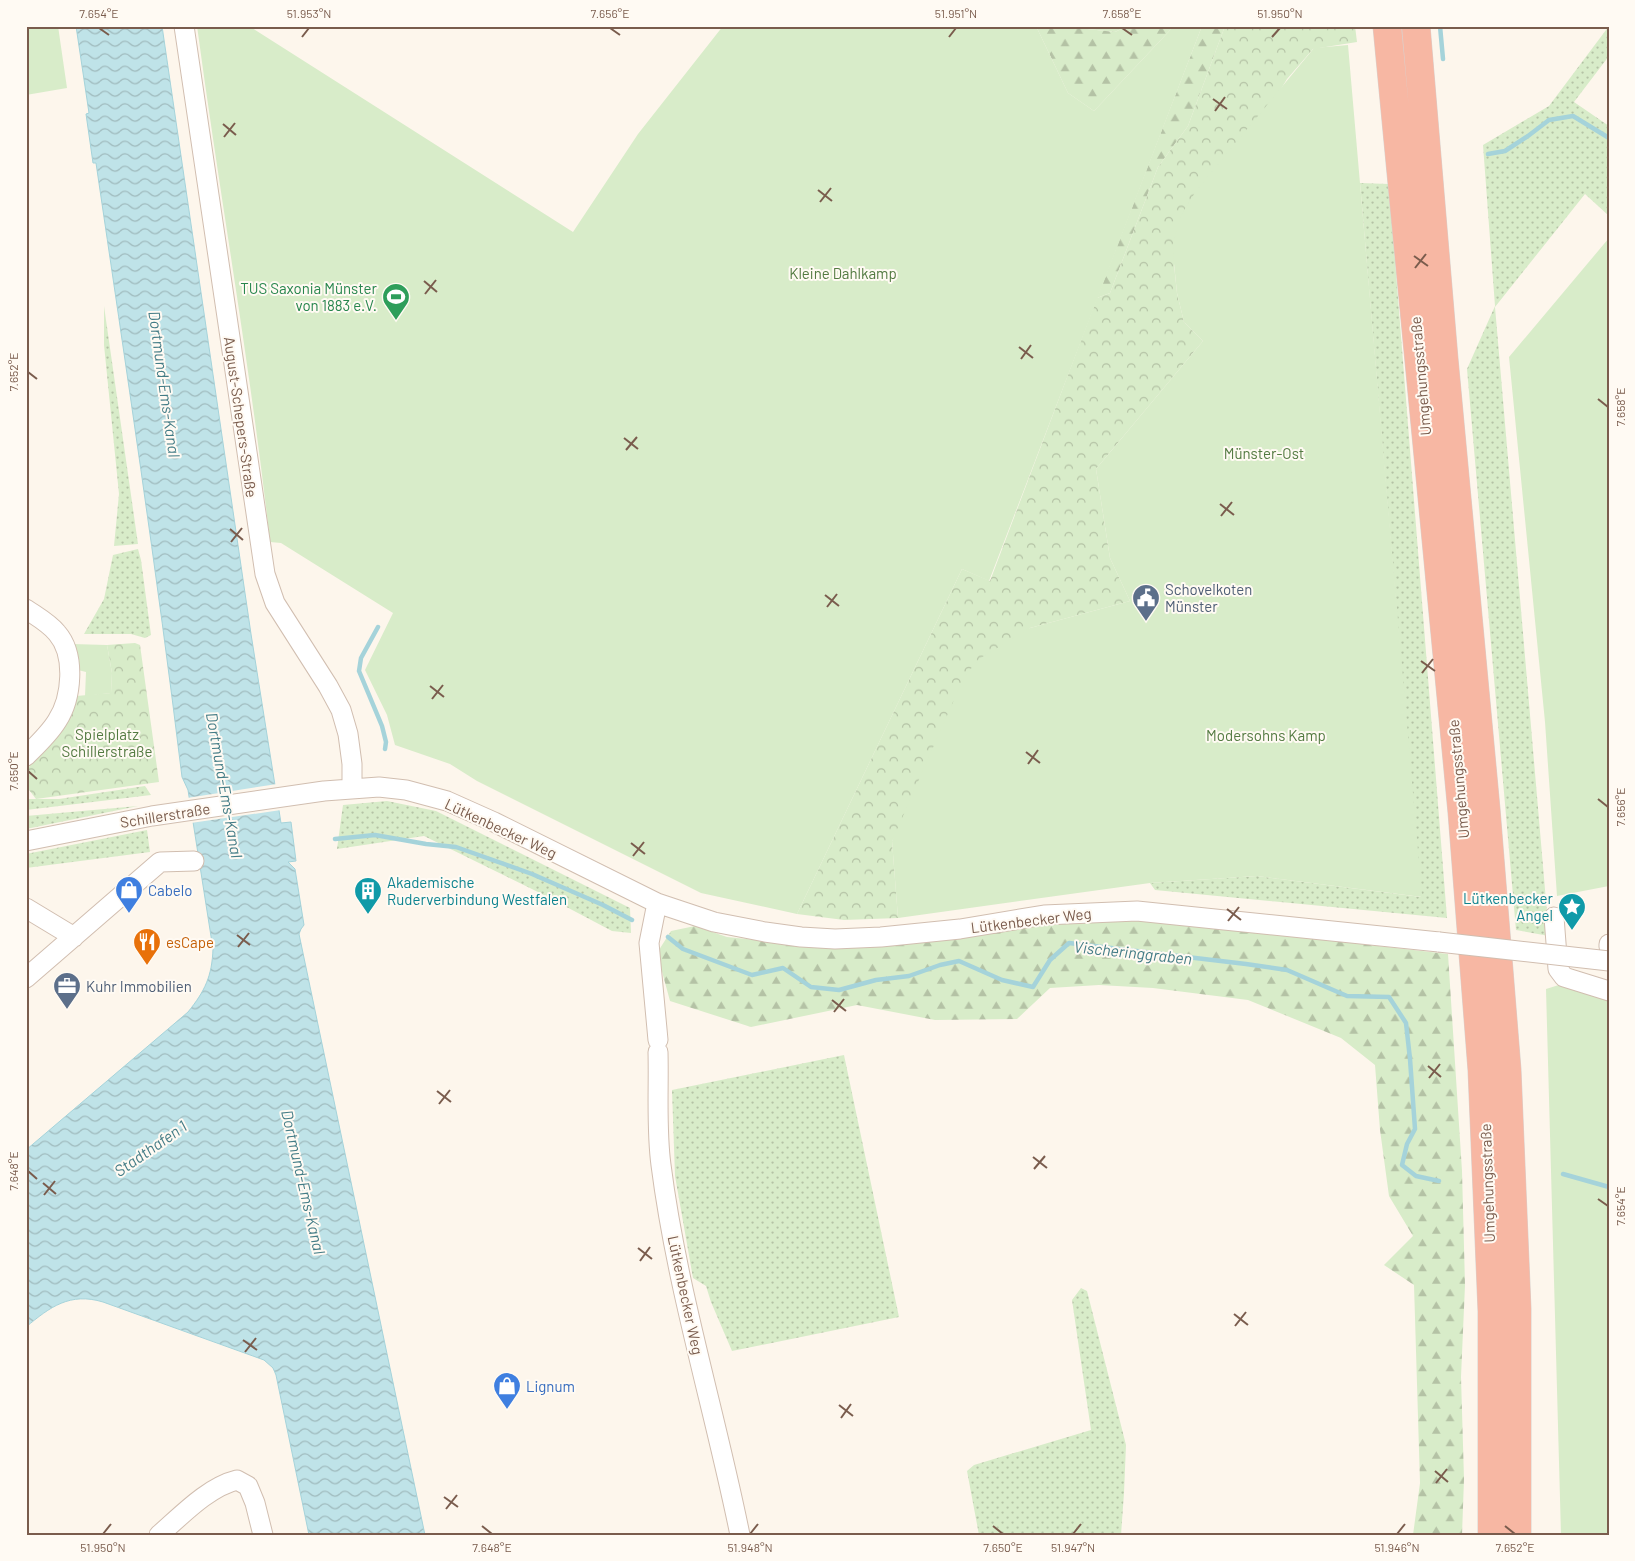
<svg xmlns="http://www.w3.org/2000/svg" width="1635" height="1561" viewBox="0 0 1635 1561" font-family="Barlow,sans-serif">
	<defs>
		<pattern id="grass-dots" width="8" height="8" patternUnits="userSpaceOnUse" patternTransform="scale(1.25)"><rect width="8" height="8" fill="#d8ecc9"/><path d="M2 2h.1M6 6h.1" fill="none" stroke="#b4c2a5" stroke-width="1.8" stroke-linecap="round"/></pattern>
		<pattern id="forest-firs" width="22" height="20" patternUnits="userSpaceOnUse" patternTransform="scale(1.25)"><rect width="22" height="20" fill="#d8ecc9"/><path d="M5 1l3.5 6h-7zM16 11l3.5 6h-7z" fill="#b4c2a5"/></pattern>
		<pattern id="park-crowns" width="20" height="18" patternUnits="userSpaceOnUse" patternTransform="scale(1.25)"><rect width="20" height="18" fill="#d8ecc9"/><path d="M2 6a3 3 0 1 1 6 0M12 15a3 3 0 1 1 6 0" fill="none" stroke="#b4c2a5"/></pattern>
		<pattern id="water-waves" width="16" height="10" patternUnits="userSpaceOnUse" patternTransform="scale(1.25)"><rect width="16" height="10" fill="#bfe3e8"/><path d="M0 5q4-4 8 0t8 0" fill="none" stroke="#a0bbbe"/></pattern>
	</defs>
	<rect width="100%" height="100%" fill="#fdf6ec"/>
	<path fill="url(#grass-dots)" d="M 1077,26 L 1127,26 L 1115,32 L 1078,28 Z
		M 1609,26 L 1609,56 L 1574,102 L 1609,126 L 1609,216 L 1585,194 L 1495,307 L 1549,936 L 1516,930 L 1467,369 L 1495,306 L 1483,145 L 1549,106 Z
		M 1360,183 L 1389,184 L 1447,918 L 1155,890 L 1150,883 L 1257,876 L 1421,897 Z
		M 104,306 L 138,544 L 114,546 L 119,494 L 104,345 Z
		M 138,549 L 141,560 L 151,635 L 145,638 L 131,634 L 84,634 L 104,599 L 113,555 Z
		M 145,786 L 151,795 L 26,810 L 26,799 L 59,799 Z
		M 387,801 L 436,811 L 630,908 L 631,933 L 612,931 L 540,893 L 424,836 L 337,849 L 343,805 Z
		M 138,806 L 26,829 L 26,816 Z
		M 147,830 L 150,852 L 26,868 L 26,854 Z
		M 844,1055 L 899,1317 L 732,1351 L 711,1302 L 706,1286 L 693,1278 L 675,1176 L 672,1090 Z
		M 1081,1288 L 1087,1291 L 1126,1445 L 1124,1493 L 1121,1535 L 979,1535 L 967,1471 L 974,1465 L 1091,1430 L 1072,1300 Z"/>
	<path fill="url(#forest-firs)" d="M 1036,26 L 1077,26 L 1078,28 L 1115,32 L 1127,26 L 1174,26 L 1094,111 L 1068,93 Z
		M 1202,26 L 1225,26 L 1188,126 L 1158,167 L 1110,293 L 1097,298 Z
		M 1143,920 L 1272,932 L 1361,944 L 1448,954 L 1462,1171 L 1465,1285 L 1461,1377 L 1464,1479 L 1462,1535 L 1413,1535 L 1420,1483 L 1414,1285 L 1384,1265 L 1413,1236 L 1389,1196 L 1380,1130 L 1375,1065 L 1341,1038 L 1248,1000 L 1153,988 L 1099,985 L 1050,988 L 1017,1019 L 935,1020 L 857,1005 L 751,1027 L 670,1001 L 657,953 L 671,931 L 695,926 L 727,937 L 836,948 L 1055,923 Z"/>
	<path fill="url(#park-crowns)" d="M 1225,26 L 1355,26 L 1357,42 L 1313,49 L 1287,79 L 1174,265 L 1177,293 L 1184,322 L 1203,341 L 1096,469 L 1110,558 L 1130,601 L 1030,628 L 892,841 L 898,918 L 844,920 L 797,914 L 962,569 L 990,581 L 1097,298 L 1110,293 L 1158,167 L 1188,126 Z
		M 135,643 L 140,645 L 159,782 L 36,799 L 26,786 L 26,770 C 48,745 68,729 76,696 L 111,693 L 112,673 L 107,645 Z"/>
	<path fill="#d8ecc9" d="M 26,26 L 58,26 L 67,88 L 26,95 Z
		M 197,26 L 249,26 L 573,232 L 638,134 L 723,26 L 1036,26 L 1068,93 L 1094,111 L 1174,26 L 1202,26 L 989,581 L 962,569 L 797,914 L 701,893 L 477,781 L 450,764 L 395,745 L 387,715 L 365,670 L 393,613 L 281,543 L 270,542 C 251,369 220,198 197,26 Z
		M 1348,45 L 1422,897 L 1257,876 L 1150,883 L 898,918 L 892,841 L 964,677 L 979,659 L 1030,628 L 1130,601 L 1110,558 L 1096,469 L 1203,341 L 1184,322 L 1177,293 L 1173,253 L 1174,240 L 1181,215 L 1196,191 L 1314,48 Z
		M 1609,238 L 1609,886 L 1557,896 L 1545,722 L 1509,357 Z
		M 72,644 L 107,645 L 112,673 L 111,693 L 85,696 L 86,672 L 78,670 Z
		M 1562,984 L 1609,1001 L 1609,1535 L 1561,1535 L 1546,989 Z"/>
	<path fill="url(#water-waves)" stroke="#a5d3da" d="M 76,26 L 162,26 L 251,634 L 281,823 L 291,822 L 296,861 L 288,862 L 295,869 L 304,925 L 301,929 L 299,934 L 425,1535 L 309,1535 L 276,1375 L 273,1368 L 264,1360 L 103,1302 C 70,1292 50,1307 26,1327 L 26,1150 L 188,1012 C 205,991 212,976 213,949 L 188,790 L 182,777 C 157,572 126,367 96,163 L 93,163 L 86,114 L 89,113 Z"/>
	<path fill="#fdf6ec" d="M 277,784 L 281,810 L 191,823 L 187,798 Z"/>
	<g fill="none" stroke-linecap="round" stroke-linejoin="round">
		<path stroke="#a5d3da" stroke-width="4.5" d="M 1440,26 L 1443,59
			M 1488,154 L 1505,151 L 1528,136 L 1549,120 L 1573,116 L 1609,138
			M 378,627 L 361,658 L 359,671 L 382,726 L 386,742 L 385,749
			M 335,839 L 375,835 L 426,844 L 456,847 L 532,874 L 603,905 L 632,920
			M 668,937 L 683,949 L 752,975 L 783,968 L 811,987 L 839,990 L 876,980 L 909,976 L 940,965 L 959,961 L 1002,980 L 1033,987 L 1050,960 L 1069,943 L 1246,964 L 1287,970 L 1347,996 L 1389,997 L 1406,1023 L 1410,1059 L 1415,1129 L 1407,1144 L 1402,1165 L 1416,1176 L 1439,1181
			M 1563,1174 L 1609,1187"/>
		<defs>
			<path id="minor" d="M 184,26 L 265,574 L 275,603 L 328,686 L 341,710 L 348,734 L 352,764 L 352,788
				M 26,609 C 36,616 49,623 57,633 C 76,655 72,698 57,721 C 49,734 37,745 26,756
				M 26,841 L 152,816 L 324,791 L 379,787 L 406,790 L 447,801 L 494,822 L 657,903 L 714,922 L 765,932 L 801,937 L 835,939 L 881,937 L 960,929 L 1044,915 L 1137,911 L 1439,942
				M 657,903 L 649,943 L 658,1040
				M 26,908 L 74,937
				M 1554,917 L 1558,969 L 1564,977 L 1609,991
				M 1609,944 L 1609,947
				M 26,978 L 160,862 L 194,861
				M 658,1052 C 659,1089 656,1128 661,1165 C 677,1290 715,1411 740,1535
				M 159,1535 C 181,1516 208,1487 237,1480 L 248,1486 L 255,1503 L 263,1535"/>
			<path id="highway" d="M 1387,26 L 1462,812 L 1482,1070 L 1492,1311 L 1492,1535
				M 1416,26 L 1444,359 L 1486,809 L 1507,1070 L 1517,1309 L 1517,1535"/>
		</defs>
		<use href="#minor" stroke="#d1beb0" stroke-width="21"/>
		<use href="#highway" stroke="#dad1cd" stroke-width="29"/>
		<use href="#minor" stroke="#fff" stroke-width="19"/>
		<use href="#highway" stroke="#f7b7a3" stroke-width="28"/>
		<defs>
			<path id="minor-bridge" d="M 1439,942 L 1609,961"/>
		</defs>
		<use href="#minor-bridge" stroke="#d1beb0" stroke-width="21" stroke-linecap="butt"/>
		<use href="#minor-bridge" stroke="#fff" stroke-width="19"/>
	</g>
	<path fill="none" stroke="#7a5c4d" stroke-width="2" d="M 99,28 L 109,35M 610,28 L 620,35M 1122,28 L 1132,35M 302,37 L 309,28M 949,37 L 956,28M 1272,37 L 1280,28M 1213,99 L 1227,109M 1215,111 L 1225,97M 223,124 L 236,135M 224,137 L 235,123M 818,190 L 832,201M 820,202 L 831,188M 1414,256 L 1428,266M 1415,268 L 1426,254M 424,281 L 437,292M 425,294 L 436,280M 1019,347 L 1033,358M 1021,359 L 1031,345M 28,372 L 37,379M 1598,399 L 1608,407M 624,438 L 638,449M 626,450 L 637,437M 1220,504 L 1234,515M 1221,516 L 1232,502M 230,529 L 243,540M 231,542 L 242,528M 825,595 L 839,606M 827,607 L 837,594M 1421,661 L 1435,671M 1422,673 L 1433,659M 430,686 L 444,697M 432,699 L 443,685M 1026,752 L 1040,763M 1028,764 L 1038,750M 28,771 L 37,779M 1598,799 L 1608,807M 631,843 L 645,854M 633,856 L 644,842M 1227,909 L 1241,920M 1228,921 L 1239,907M 237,935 L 250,945M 238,947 L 249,933M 832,1000 L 846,1011M 834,1012 L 844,999M 1428,1066 L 1441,1077M 1429,1078 L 1440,1064M 437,1091 L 451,1102M 439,1104 L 450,1090M 1033,1157 L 1047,1168M 1034,1169 L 1045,1156M 28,1171 L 37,1179M 43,1183 L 56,1194M 44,1195 L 55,1181M 1598,1199 L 1608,1206M 638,1248 L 652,1259M 640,1261 L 650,1247M 1234,1314 L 1248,1325M 1235,1326 L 1246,1312M 243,1340 L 257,1350M 245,1352 L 256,1338M 839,1405 L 853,1416M 841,1418 L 851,1404M 1435,1471 L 1448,1482M 1436,1483 L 1447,1469M 444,1497 L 458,1507M 446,1509 L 457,1495M 482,1526 L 492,1534M 993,1526 L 1003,1534M 1505,1526 L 1515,1534M 103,1534 L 111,1524M 750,1534 L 758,1524M 1073,1534 L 1081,1524M 1397,1534 L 1405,1524"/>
	<defs>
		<symbol id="stadium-pin" viewBox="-11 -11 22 30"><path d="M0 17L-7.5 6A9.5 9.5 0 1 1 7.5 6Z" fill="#2e9e5b" stroke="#fffaf3"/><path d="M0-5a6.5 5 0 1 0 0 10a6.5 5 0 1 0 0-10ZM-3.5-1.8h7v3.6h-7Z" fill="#fff"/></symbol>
		<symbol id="civic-pin" viewBox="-11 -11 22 30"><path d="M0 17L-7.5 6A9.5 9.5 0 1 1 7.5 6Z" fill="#5c6f8a" stroke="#fffaf3"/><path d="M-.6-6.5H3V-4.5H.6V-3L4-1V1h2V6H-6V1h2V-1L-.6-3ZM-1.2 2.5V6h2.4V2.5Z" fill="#fff"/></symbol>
		<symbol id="shop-pin" viewBox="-11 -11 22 30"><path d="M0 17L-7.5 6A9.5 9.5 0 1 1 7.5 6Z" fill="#3f7fe0" stroke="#fffaf3"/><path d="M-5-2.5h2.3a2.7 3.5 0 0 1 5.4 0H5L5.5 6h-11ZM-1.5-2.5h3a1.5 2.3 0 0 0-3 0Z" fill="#fff"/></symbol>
		<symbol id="building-pin" viewBox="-11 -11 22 30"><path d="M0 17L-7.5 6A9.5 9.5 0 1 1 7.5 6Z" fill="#0f9aa8" stroke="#fffaf3"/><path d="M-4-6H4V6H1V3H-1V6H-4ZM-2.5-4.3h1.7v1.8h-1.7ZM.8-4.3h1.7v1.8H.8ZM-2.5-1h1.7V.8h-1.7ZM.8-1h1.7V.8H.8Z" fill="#fff"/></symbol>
		<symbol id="sight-pin" viewBox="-11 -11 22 30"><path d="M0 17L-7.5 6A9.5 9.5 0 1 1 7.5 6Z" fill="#0f9aa8" stroke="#fffaf3"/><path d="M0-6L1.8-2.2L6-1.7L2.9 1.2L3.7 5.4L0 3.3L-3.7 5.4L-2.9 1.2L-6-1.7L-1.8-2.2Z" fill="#fff"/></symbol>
		<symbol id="restaurant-pin" viewBox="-11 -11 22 30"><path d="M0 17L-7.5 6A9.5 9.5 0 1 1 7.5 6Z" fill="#e8710a" stroke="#fffaf3"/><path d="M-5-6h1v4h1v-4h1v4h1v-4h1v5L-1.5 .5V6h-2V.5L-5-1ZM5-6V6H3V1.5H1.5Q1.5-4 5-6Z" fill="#fff"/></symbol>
		<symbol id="office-pin" viewBox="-11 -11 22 30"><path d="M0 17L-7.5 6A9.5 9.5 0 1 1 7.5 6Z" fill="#5c6f8a" stroke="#fffaf3"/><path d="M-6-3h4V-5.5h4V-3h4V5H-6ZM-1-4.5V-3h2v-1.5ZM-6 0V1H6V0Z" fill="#fff"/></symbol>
	</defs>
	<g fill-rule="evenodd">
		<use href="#stadium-pin" x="380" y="281" width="32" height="43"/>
		<use href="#civic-pin" x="1130" y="582" width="32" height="43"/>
		<use href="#shop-pin" x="113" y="874" width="32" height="43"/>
		<use href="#building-pin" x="352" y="875" width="32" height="43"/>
		<use href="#sight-pin" x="1556" y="891" width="32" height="43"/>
		<use href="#restaurant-pin" x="131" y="926" width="32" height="43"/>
		<use href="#office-pin" x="51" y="970" width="32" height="43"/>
		<use href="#shop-pin" x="491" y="1370" width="32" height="43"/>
	</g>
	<g text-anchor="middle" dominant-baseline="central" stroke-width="4" stroke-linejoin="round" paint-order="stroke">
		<g font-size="15" fill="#537a41" stroke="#fffaf3">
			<text x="843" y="273">Kleine Dahlkamp</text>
			<text x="1264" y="453">Münster-Ost</text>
			<text x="107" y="734">Spielplatz<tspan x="107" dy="17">Schillerstraße</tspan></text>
			<text x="1266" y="735">Modersohns Kamp</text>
		</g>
		<g font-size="15" fill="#27864d" stroke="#fffaf3" text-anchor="end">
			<text x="377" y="288">TUS Saxonia Münster<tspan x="377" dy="17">von 1883 e.V.</tspan></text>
		</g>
		<g font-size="15" fill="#7a5c4d" stroke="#fffaf3">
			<text transform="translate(1420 376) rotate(-95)">Umgehungsstraße</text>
			<text transform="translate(241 417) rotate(82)">August-Schepers-Straße</text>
			<text transform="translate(1458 779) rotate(-95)">Umgehungsstraße</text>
			<text transform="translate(165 815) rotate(-9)">Schillerstraße</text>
			<text transform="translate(501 828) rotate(25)">Lütkenbecker Weg</text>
			<text transform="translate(1031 920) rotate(-7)">Lütkenbecker Weg</text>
			<text transform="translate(1487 1183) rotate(-92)">Umgehungsstraße</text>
			<text transform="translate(686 1295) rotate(78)">Lütkenbecker Weg</text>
		</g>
		<g font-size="15" fill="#4e5e75" stroke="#fffaf3" text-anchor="start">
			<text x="1165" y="589">Schovelkoten<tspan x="1165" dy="17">Münster</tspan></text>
			<text x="86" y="986">Kuhr Immobilien</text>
		</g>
		<g font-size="15" fill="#0d838f" stroke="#fffaf3" text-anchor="start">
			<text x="387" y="882">Akademische<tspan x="387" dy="17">Ruderverbindung Westfalen</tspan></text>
			<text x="1553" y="898" text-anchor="end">Lütkenbecker<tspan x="1553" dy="17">Angel</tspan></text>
		</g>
		<g font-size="15" fill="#366cbe" stroke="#fffaf3" text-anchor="start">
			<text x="148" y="890">Cabelo</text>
			<text x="526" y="1386">Lignum</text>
		</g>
		<g font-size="15" fill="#c56008" stroke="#fffaf3" text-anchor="start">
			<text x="166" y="942">esCape</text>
		</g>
		<g font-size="16" font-style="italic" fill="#437c86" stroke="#fffaf3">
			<text transform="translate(165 384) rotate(82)">Dortmund-Ems-Kanal</text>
			<text transform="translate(225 785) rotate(80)">Dortmund-Ems-Kanal</text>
			<text transform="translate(1133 952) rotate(6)">Vischeringgraben</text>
			<text transform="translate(150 1148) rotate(-35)">Stadthafen 1</text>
			<text transform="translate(304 1182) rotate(77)">Dortmund-Ems-Kanal</text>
		</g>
	</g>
	<rect width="1635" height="1561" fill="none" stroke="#fffaf3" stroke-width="55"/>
	<rect x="28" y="28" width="1580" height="1506" fill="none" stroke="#7a5c4d" stroke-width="2"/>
	<g font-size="12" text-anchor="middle" fill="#7a5c4d">
		<text x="99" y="18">7.654°E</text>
		<text x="309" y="18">51.953°N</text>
		<text x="610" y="18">7.656°E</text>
		<text x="956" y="18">51.951°N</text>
		<text x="1122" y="18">7.658°E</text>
		<text x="1280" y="18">51.950°N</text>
		<text transform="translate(14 372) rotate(-90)" y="4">7.652°E</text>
		<text transform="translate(1621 407) rotate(-90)" y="4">7.658°E</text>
		<text transform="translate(14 771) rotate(-90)" y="4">7.650°E</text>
		<text transform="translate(1621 807) rotate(-90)" y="4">7.656°E</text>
		<text transform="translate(14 1171) rotate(-90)" y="4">7.648°E</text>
		<text transform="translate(1621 1206) rotate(-90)" y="4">7.654°E</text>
		<text x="103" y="1552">51.950°N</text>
		<text x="492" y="1552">7.648°E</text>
		<text x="750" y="1552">51.948°N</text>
		<text x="1003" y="1552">7.650°E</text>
		<text x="1073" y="1552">51.947°N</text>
		<text x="1397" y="1552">51.946°N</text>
		<text x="1515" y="1552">7.652°E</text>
	</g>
</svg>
